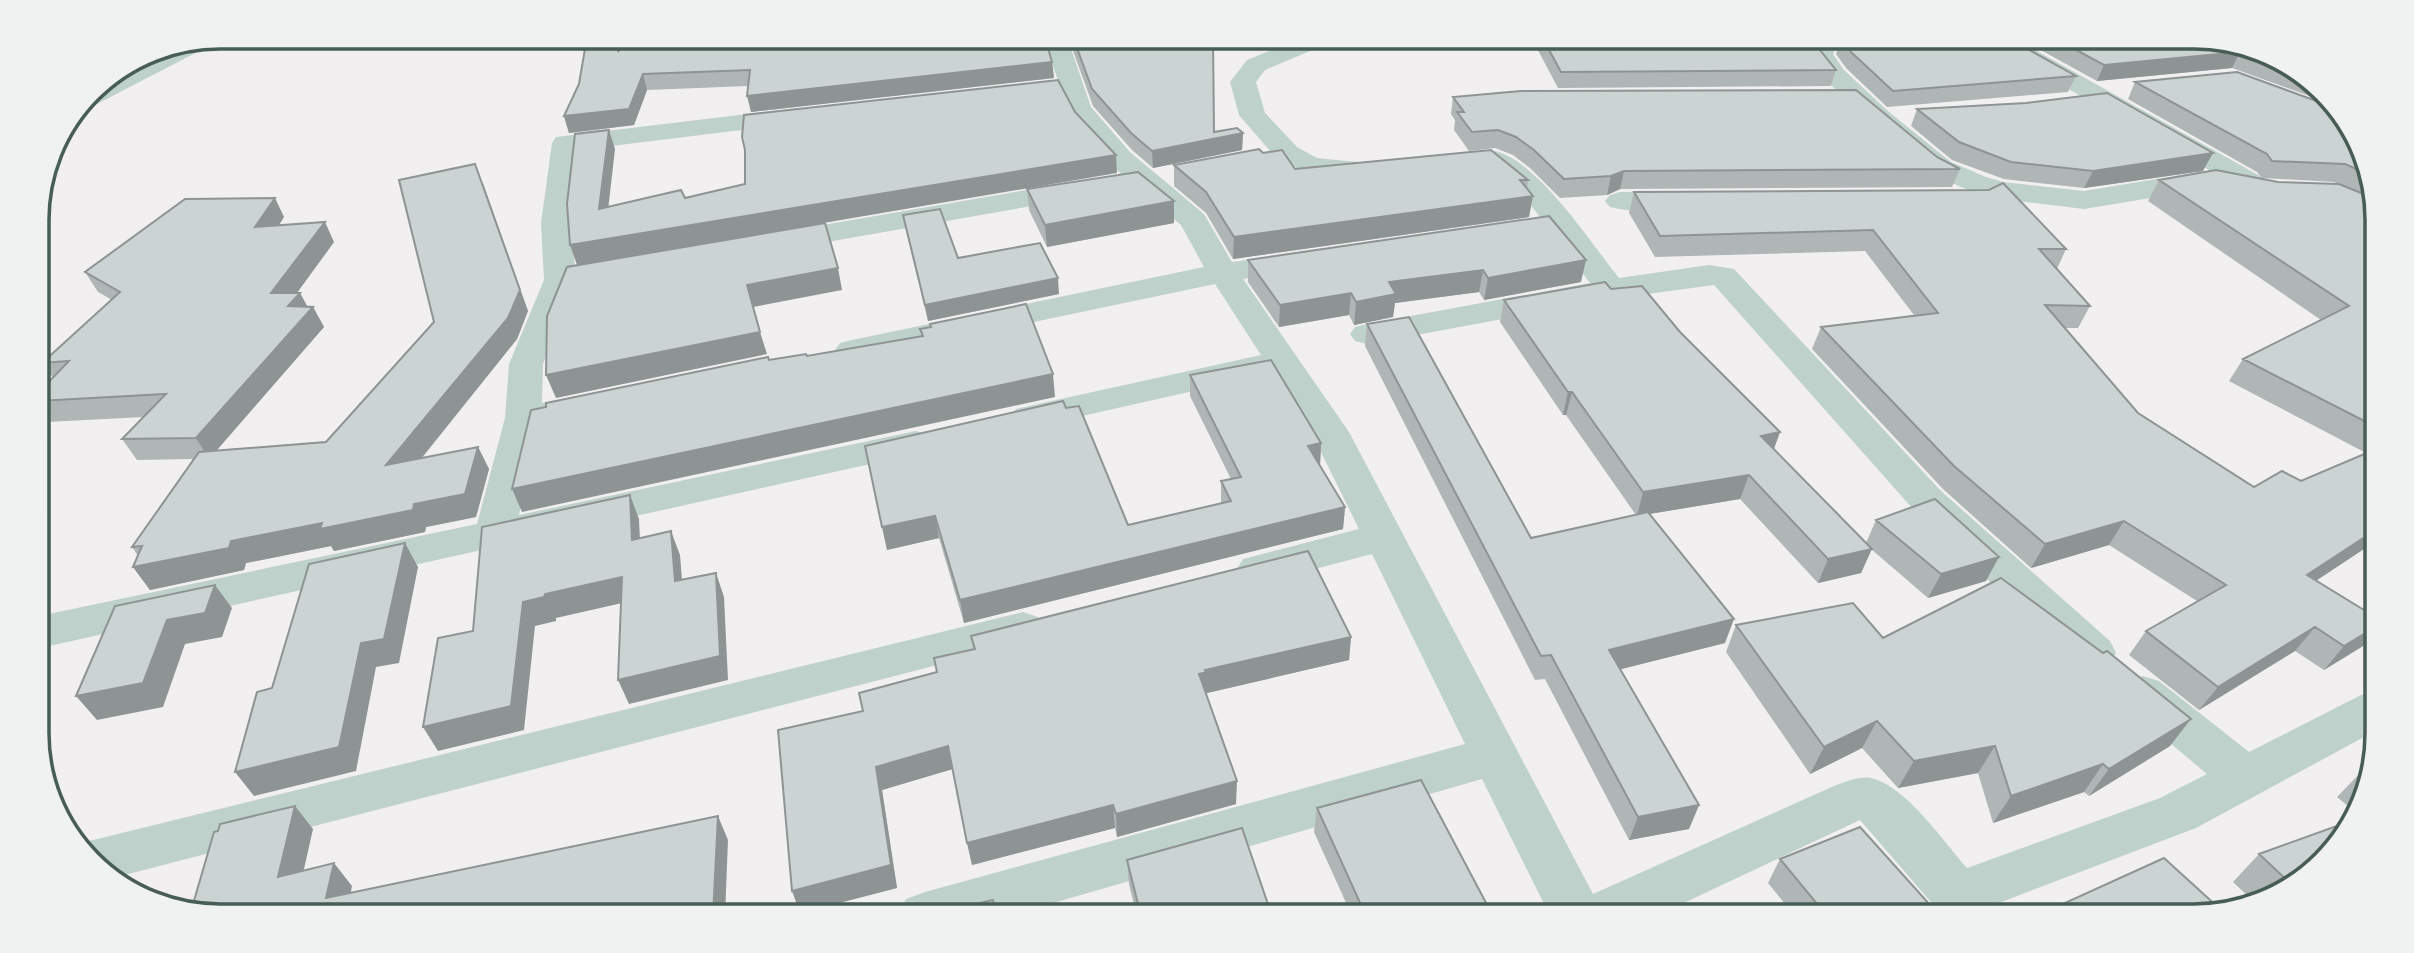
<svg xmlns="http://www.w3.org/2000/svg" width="2414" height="953" viewBox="0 0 2414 953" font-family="Signika,sans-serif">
	<rect width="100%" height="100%" fill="#f2eff1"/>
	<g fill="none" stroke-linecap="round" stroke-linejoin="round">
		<path fill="#bfd1cb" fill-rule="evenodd" d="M 1043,37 L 1067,37 L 1091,107 L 1130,152 L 1204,214 L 1232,262 L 1298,253 L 1309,255 L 1314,262 L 1309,269 L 1243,279 L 1349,432 L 1593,894 L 1834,786 C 1845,782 1859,776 1871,778 C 1906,786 1943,841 1967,868 L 2160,798 L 2207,774 L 2127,707 L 2120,694 L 2127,681 L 2143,676 L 2159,681 L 2249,752 L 2361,695 L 2377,690 L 2377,730 L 2196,828 L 1996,904 L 1999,916 L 1943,916 L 1860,820 L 1656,916 L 1550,916 L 1482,779 L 1008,916 L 898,916 L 906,899 L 925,892 L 1465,744 L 1372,554 L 1258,584 L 1243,579 L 1237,569 L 1243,559 L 1359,529 L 1311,432 L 1273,373 L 1029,428 L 1016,425 L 1011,417 L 1016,409 L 1029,406 L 1261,355 L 1215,284 L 852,360 L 840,357 L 835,350 L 840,343 L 852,340 L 1204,267 L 1181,225 L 1110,164 L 1070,115 Z
			M 1303,37 L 1335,37 L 1331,42 L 1265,70 L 1256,82 L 1265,113 L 1297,147 L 1317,158 L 1377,164 L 1381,170 L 1377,176 L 1367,178 L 1311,174 L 1277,159 L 1239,115 L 1230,82 L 1247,60 Z
			M 1817,37 L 1841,37 L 1833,54 L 1844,70 L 1889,112 L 1951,162 L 1986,177 L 2003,182 L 2084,191 L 2205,171 L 2215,174 L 2219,180 L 2215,186 L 2205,189 L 2084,209 L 2001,199 L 1966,189 L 1931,174 L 1871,124 L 1826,80 L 1809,54 Z
			M 1983,37 L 2012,37 L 2276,185 L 2280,191 L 2276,197 L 2266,200 L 2256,197 L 1987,42 Z
			M 797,108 L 806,110 L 810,116 L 806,122 L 579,150 L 571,223 L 576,280 L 543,364 L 542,403 L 581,395 L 594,398 L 599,406 L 594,414 L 539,426 L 519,515 L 916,431 L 929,435 L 935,443 L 929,451 L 40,648 L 39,616 L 477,524 L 505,418 L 509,364 L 544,280 L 541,223 L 552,143 L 556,137 Z
			M 1495,151 C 1538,161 1591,243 1619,278 L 1709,265 L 1734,269 L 1941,491 L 2110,641 L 2116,653 L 2110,665 L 2094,670 L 2078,665 L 1913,509 L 1714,285 L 1611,299 L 1367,344 L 1355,341 L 1350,334 L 1355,327 L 1367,324 L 1590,283 L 1524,196 L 1489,168 L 1473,167 L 1469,161 L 1473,155 Z
			M 1079,181 L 1089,184 L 1093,190 L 1089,196 L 776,251 L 765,248 L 761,242 L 765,236 L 776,233 Z
			M 1620,192 L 1683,192 L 1693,195 L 1698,201 L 1693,207 C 1669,213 1634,213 1610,207 L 1605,201 L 1610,195 Z
			M 1023,612 L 1038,617 L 1045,628 L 1038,639 L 117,877 L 82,854 L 77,844 Z"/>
		<path fill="#bfd1cb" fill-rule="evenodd" d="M 214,38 L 211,45 L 95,105 L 81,106 L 98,84 L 172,46 Z"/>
	</g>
	<path fill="#afb6b5" d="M 1068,37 L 1228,37 L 1226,44 L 1213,43 L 1214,132 L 1243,133 L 1242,150 L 1153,168 L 1132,150 L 1093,106 Z
		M 1267,37 L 1298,37 L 1272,44 Z
		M 1531,37 L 1816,37 L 1813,42 L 1836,70 L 1831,86 L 1558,88 Z
		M 1842,37 L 2076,76 L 2068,92 L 1887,107 L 1846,68 L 1836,54 Z
		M 2017,37 L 2194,37 L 2253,47 L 2323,97 L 2315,98 L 2232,68 L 2097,81 Z
		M 626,41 L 1052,62 L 1054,78 L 751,112 L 748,86 L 647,90 L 634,125 L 569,133 L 564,116 L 579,84 Z
		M 2135,82 L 2329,103 L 2339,108 L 2376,196 L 2377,542 L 2370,545 L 2316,581 L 2377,618 L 2377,629 L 2363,646 L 2324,670 L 2295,651 L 2199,710 L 2129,655 L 2146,631 L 2197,601 L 2109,545 L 2031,568 L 1943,489 L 1812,349 L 1821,327 L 1914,315 L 1865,251 L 1655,257 L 1629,213 L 1634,192 L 2066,249 L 2057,269 L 2090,306 L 2078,328 L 2064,328 L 2138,413 L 2254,487 L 2301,481 L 2366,453 L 2229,381 L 2243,359 L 2321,320 L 2148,201 L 2159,180 L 2339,184 L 2334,182 L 2262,178 L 2257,172 L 2128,99 Z
		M 1453,97 L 1937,157 L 1960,169 L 1952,187 L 1620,189 L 1607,195 L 1560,198 L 1530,168 L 1513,155 L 1495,148 L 1469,151 L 1454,130 L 1455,120 L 1451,114 Z
		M 1917,109 L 2203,171 L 2084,188 L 2004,179 L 1952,160 L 1911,126 Z
		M 1263,153 L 1295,169 L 1528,180 L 1527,188 L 1529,217 L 1233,259 L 1206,213 L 1174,186 L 1174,165 Z
		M 483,183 L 528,311 L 517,339 L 422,458 L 478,447 L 489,469 L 476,517 L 426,527 L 425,532 L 334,551 L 331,546 L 246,563 L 244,570 L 150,590 L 133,567 L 138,556 L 132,547 L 193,459 L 137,460 L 122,439 L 144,417 L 46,422 L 38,411 L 38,393 L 53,378 L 42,363 L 112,300 L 98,292 L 85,272 L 284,217 L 279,225 L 334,242 L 297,293 L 300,293 L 307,307 L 313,307 L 324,327 L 217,450 L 326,442 L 434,322 Z
		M 1027,189 L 1174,223 L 1047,247 L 1029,210 Z
		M 903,215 L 958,258 L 1059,294 L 928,321 L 906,231 Z
		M 1549,216 L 1581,282 L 1484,300 L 1479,292 L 1395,303 L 1393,317 L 1354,325 L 1349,315 L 1279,327 L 1248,282 L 1248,260 Z
		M 1611,289 L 1680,332 L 1780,432 L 1774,449 L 1866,543 L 1876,520 L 1986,581 L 1928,598 L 1871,549 L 1861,573 L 1818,583 L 1740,499 L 1649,514 L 1725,643 L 1620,669 L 1699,805 L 1689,829 L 1629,840 L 1545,679 L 1535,680 L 1365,346 L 1367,324 L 1531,538 L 1636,515 L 1566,415 L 1563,415 L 1500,322 L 1504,300 Z
		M 1190,375 L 1321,443 L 1320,465 L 1345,507 L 1343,529 L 964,623 L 939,538 L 887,550 L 1066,408 L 1128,525 L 1221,503 L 1221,481 L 1231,479 L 1190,396 Z
		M 1736,625 L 1883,638 L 2170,746 L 2089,796 L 2084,792 L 1993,823 L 1978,773 L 1898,788 L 1862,748 L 1810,774 L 1726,652 Z
		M 971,636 L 1351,637 L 1349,660 L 1207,693 L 1206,696 L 1236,804 L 1117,837 L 1115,828 L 972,865 L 952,769 L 882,790 L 897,888 L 800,913 L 863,711 L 937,672 L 973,650 Z
		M 2372,766 L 2367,792 L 2354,811 L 2337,797 L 2364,769 Z
		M 1317,808 L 1493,916 L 1352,916 L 1314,832 Z
		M 2259,854 L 2305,879 L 2251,899 L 2233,882 Z
		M 1780,859 L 1940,916 L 1795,916 L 1768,883 Z
		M 1127,860 L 1272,916 L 1137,916 L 1129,884 Z
		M 2056,907 L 2206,916 L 2049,916 Z"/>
	<path fill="#8e9493" d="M 620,37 L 626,37 L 623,68 L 618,52 Z
		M 1272,37 L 1298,37 L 1272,44 Z
		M 2240,52 L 2232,68 L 2097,81 L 2104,65 Z
		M 1052,62 L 1054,78 L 751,112 L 747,96 Z
		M 643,74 L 647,90 L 634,125 L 569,133 L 564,116 Z
		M 2318,93 L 2323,97 L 2315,98 Z
		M 609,130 L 615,149 L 606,228 L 599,209 Z
		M 1243,133 L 1242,150 L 1153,168 L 1152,151 Z
		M 2213,153 L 2203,171 L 2084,188 L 2093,171 Z
		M 1116,155 L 1117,173 L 577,265 L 570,245 Z
		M 475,164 L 528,311 L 517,339 L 398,487 L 386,465 L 508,318 Z
		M 1624,171 L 1620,189 L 1607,195 L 1611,176 Z
		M 1533,196 L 1529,217 L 1233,259 L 1234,237 Z
		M 275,198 L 284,217 L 265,246 L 255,227 Z
		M 1174,201 L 1174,223 L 1047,247 L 1045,225 Z
		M 325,222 L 334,242 L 282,313 L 271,293 Z
		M 1586,260 L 1581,282 L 1484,300 L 1488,278 Z
		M 838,268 L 842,290 L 753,307 L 747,285 Z
		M 1483,270 L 1479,292 L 1395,303 L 1393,317 L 1354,325 L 1356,302 L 1389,282 Z
		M 1058,278 L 1059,294 L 928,321 L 925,305 Z
		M 300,293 L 310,311 L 313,307 L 324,327 L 209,459 L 196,438 L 288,306 Z
		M 1351,293 L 1349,315 L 1279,327 L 1280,305 Z
		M 760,332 L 767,354 L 556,398 L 546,375 Z
		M 1053,374 L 1055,397 L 522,512 L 512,489 Z
		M 1568,392 L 1572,392 L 1566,415 L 1563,415 Z
		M 1780,432 L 1771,456 L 1761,436 Z
		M 1321,443 L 1320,466 L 1308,446 Z
		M 478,447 L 489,469 L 476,517 L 426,527 L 425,532 L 334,551 L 331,546 L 246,563 L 244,570 L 150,590 L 133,567 L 231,541 L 414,504 Z
		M 1749,475 L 1740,499 L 1637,516 L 1643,492 Z
		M 630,495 L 639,519 L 641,564 L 632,540 Z
		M 1345,507 L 1343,529 L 964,623 L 960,600 Z
		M 935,516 L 939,538 L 887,550 L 882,527 Z
		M 2124,521 L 2109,545 L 2031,568 L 2045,544 Z
		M 2377,529 L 2377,542 L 2370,545 L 2288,599 L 2307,575 Z
		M 671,531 L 680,555 L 684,605 L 675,581 Z
		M 405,543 L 418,567 L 399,663 L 376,667 L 356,771 L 254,796 L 235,772 L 361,643 Z
		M 1872,549 L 1861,573 L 1818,583 L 1828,559 Z
		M 1999,557 L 1986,581 L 1928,598 L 1941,574 Z
		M 716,573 L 724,597 L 728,680 L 629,704 L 618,680 Z
		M 622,577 L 631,601 L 556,618 L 556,621 L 535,626 L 524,730 L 438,751 L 423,727 L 523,602 L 545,594 Z
		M 215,585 L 232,608 L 222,637 L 185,644 L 163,707 L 97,720 L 76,696 L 167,620 Z
		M 1734,619 L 1725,643 L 1602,674 L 1609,650 Z
		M 2377,626 L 2377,629 L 2363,646 L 2324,670 L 2344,646 Z
		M 2315,627 L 2295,651 L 2199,710 L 2218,687 Z
		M 1351,637 L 1349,660 L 1207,693 L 1207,696 L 1199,674 L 1205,670 Z
		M 2191,719 L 2170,746 L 2089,796 L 2109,769 Z
		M 1877,721 L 1862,748 L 1810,774 L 1824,747 Z
		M 948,746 L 953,769 L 882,790 L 897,888 L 800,913 L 792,891 L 876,767 Z
		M 1995,746 L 1978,773 L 1898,788 L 1914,761 Z
		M 2103,764 L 2084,792 L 1993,823 L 2011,796 Z
		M 1237,781 L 1236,804 L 1117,837 L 1116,814 Z
		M 1113,805 L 1115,828 L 972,865 L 967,843 Z
		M 1699,805 L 1689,829 L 1629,840 L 1638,817 Z
		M 295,806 L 313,829 L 297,900 L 278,877 Z
		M 718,816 L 728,840 L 725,916 L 713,916 Z
		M 334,863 L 352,886 L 346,916 L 326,898 Z"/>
	<path fill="#cbd4d2" stroke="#8e9493" stroke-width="2" d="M 587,37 L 620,37 L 618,52 L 629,37 L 1045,37 L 1052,62 L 747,96 L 750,70 L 643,74 L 629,109 L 564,116 L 579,84 Z
		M 1073,37 L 1213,37 L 1214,132 L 1237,128 L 1243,133 L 1152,151 L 1131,133 L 1092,89 Z
		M 1542,37 L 1813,37 L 1812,40 L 1836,70 L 1561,72 Z
		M 1842,37 L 2006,37 L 2076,76 L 1893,91 L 1851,52 L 1841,38 Z
		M 2052,37 L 2194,37 L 2253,47 L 2280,66 L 2240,52 L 2104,65 Z
		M 2237,72 L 2319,102 L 2331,102 L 2339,108 L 2366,173 L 2345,164 L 2272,161 L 2267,154 L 2135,82 Z
		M 1058,80 L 1075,112 L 1116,155 L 570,245 L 567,204 L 575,134 L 609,130 L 599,209 L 681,190 L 685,198 L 745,184 L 745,150 L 742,137 L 744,115 Z
		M 1856,90 L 1937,157 L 1960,169 L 1624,171 L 1611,176 L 1564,179 L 1534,150 L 1516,137 L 1498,130 L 1472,132 L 1457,112 L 1464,112 L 1453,97 L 1521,91 Z
		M 2107,93 L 2213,153 L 2093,171 L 2011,162 L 1959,142 L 1917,109 L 2026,103 Z
		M 1259,149 L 1263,153 L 1282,150 L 1295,169 L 1491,150 L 1528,180 L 1520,180 L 1533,196 L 1234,237 L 1206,192 L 1174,165 Z
		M 475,164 L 520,290 L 508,318 L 386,465 L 478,447 L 465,494 L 414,504 L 413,510 L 320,529 L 322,523 L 231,541 L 229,548 L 133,567 L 142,546 L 132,547 L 199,452 L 326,442 L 434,322 L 399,180 Z
		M 2216,170 L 2278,182 L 2339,184 L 2376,199 L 2376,427 L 2243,359 L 2349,306 L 2159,180 Z
		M 1138,172 L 1174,201 L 1045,225 L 1027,189 Z
		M 2003,183 L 2066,249 L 2039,249 L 2090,306 L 2045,305 L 2138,413 L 2254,487 L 2282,471 L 2301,481 L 2376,449 L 2377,529 L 2307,575 L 2377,618 L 2377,626 L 2344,646 L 2315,627 L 2218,687 L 2146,631 L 2226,585 L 2124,521 L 2045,544 L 1954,466 L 1821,327 L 1938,313 L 1873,230 L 1660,236 L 1634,192 L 1989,190 Z
		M 275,198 L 255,227 L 325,222 L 271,293 L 300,293 L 288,306 L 313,307 L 196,438 L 122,439 L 166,394 L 38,401 L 38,393 L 69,361 L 42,363 L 120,292 L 85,272 L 185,199 Z
		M 940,209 L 958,258 L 1040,243 L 1058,278 L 925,305 L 903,215 Z
		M 1549,216 L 1586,260 L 1488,278 L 1483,270 L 1389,282 L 1396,294 L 1356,302 L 1351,293 L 1280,305 L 1248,260 Z
		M 825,223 L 838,268 L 747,285 L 760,332 L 546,375 L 547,316 L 567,267 Z
		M 1605,282 L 1611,289 L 1642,286 L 1680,332 L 1780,432 L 1761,436 L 1872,549 L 1828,559 L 1749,475 L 1643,492 L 1572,392 L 1568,392 L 1504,300 Z
		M 1026,304 L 1053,374 L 512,489 L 531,410 L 546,407 L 546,403 L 768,357 L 769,360 L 806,354 L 807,356 L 923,336 L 920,329 L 931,327 L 930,324 Z
		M 1409,317 L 1531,538 L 1648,512 L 1734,619 L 1609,650 L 1699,805 L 1638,817 L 1551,655 L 1541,656 L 1367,324 Z
		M 1271,360 L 1321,443 L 1308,446 L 1345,507 L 960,600 L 935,516 L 882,527 L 865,446 L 1063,401 L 1066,408 L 1079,406 L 1128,525 L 1231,501 L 1221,481 L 1241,477 L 1190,375 Z
		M 630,495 L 632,540 L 671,531 L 675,581 L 716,573 L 720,656 L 618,680 L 622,577 L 545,594 L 544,597 L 523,602 L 511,706 L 423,727 L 438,638 L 473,631 L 482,527 Z
		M 1935,499 L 1999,557 L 1941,574 L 1876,520 Z
		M 405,543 L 384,639 L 361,643 L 339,747 L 235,772 L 257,692 L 272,688 L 309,564 Z
		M 1308,551 L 1351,637 L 1205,670 L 1207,672 L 1199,674 L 1237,781 L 1116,814 L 1113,805 L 967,843 L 948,746 L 876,767 L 891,865 L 792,891 L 778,730 L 863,711 L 859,693 L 937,672 L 934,658 L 975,649 L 971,636 Z
		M 2001,578 L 2103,653 L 2107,651 L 2191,719 L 2109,769 L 2103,764 L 2011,796 L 1995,746 L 1914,761 L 1877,721 L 1824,747 L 1736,625 L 1853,603 L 1883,638 Z
		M 215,585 L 205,613 L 167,620 L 143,683 L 76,696 L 115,606 Z
		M 2372,766 L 2370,774 L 2364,769 Z
		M 1421,780 L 1493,916 L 1366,916 L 1317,808 Z
		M 295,806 L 278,877 L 334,863 L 326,898 L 718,816 L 713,916 L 220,916 L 191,911 L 214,832 L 218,831 L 220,824 Z
		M 2345,823 L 2305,879 L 2291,884 L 2259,854 Z
		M 1860,827 L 1940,916 L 1827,916 L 1780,859 Z
		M 1242,828 L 1272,916 L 1141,916 L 1127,860 Z
		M 2164,858 L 2221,910 L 2206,916 L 2064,916 L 2056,907 Z
		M 993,900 L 996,916 L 924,916 Z"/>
	<path d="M0 0H2414V953H0ZM220 49H2194A171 171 0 0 1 2365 220V733A171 171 0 0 1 2194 904H220A171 171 0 0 1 49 733V220A171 171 0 0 1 220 49Z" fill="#f0f2f1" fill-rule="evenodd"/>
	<path fill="none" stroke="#475d55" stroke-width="3.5" d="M220 49H2194A171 171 0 0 1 2365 220V733A171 171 0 0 1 2194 904H220A171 171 0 0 1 49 733V220A171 171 0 0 1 220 49Z"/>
</svg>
